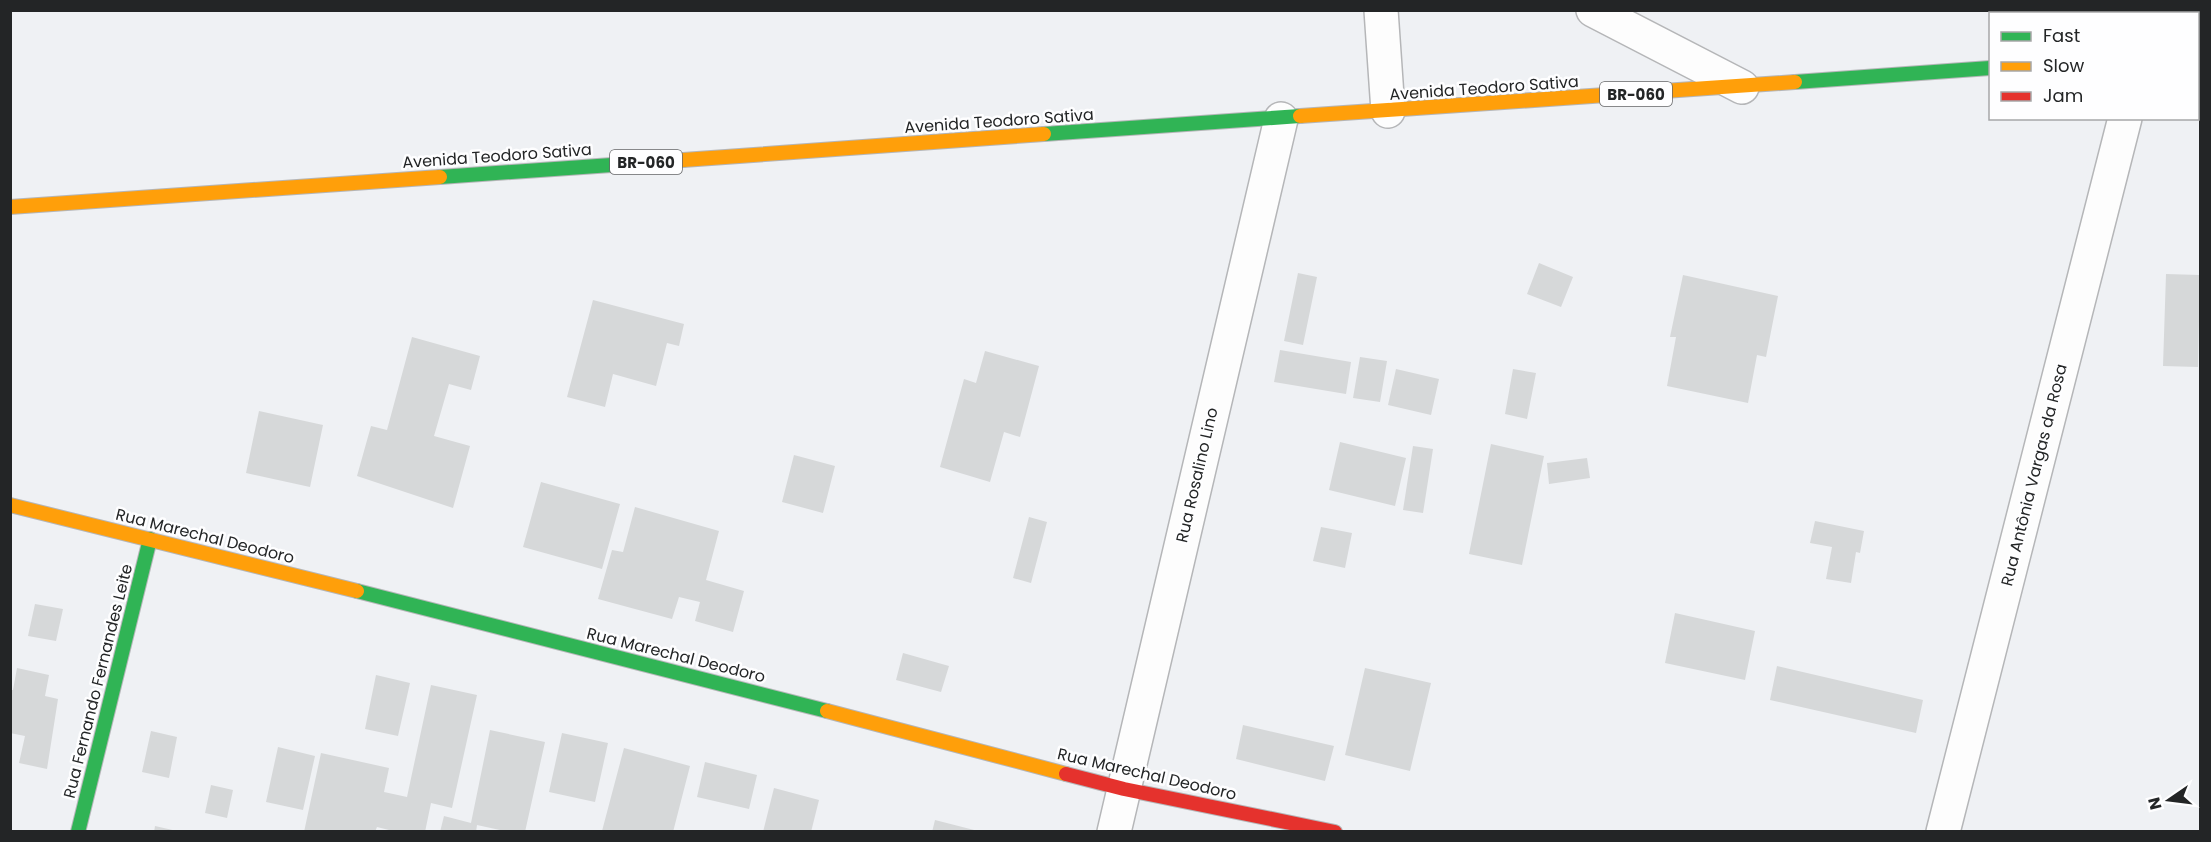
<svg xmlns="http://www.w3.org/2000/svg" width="2211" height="842" viewBox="0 0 2211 842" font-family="Poppins,sans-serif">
	<rect width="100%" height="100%" fill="#eff1f4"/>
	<path fill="#d6d8d9" d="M 1539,263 L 1573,277 L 1561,307 L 1527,294 Z
		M 1298,273 L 1317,277 L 1303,345 L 1284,341 Z
		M 2166,274 L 2200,275 L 2198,367 L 2163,366 Z
		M 1683,275 L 1778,296 L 1766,357 L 1757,355 L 1748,403 L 1667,386 L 1676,337 L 1670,337 Z
		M 593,300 L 684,324 L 679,346 L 667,343 L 656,386 L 613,374 L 605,407 L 567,397 Z
		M 412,337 L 480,356 L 471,390 L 449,384 L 434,436 L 470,446 L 453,508 L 357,476 L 371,426 L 387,430 Z
		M 1280,350 L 1351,362 L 1346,394 L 1274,382 Z
		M 985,351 L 1039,366 L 1020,437 L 1004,432 L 990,482 L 940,467 L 964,379 L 976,383 Z
		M 1360,357 L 1387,361 L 1380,402 L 1353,398 Z
		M 1396,369 L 1439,379 L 1431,415 L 1388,405 Z
		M 1513,369 L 1536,373 L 1527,419 L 1505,414 Z
		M 259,411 L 323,425 L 310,487 L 246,473 Z
		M 1340,442 L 1406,458 L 1395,506 L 1329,490 Z
		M 1491,444 L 1544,456 L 1522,565 L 1469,554 Z
		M 1413,446 L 1433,449 L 1423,513 L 1403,510 Z
		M 794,455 L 835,466 L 823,513 L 782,502 Z
		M 1587,458 L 1590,478 L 1549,484 L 1547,463 Z
		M 541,482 L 620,504 L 602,569 L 523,547 Z
		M 635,507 L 719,531 L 706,580 L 744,591 L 733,632 L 695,621 L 700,602 L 679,597 L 672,619 L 598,599 L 612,550 L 623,552 Z
		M 1029,517 L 1047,522 L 1031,583 L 1013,578 Z
		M 1815,521 L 1864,531 L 1860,553 L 1856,552 L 1851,583 L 1826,579 L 1832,547 L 1810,543 Z
		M 1321,527 L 1352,533 L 1345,568 L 1313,561 Z
		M 35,604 L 63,609 L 56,641 L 28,636 Z
		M 1675,613 L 1755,631 L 1745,680 L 1665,663 Z
		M 903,653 L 949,666 L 941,692 L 896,680 Z
		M 1777,666 L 1923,700 L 1916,733 L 1770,700 Z
		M 17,668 L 49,675 L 45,696 L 58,699 L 47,769 L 19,763 L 25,736 L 10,733 L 10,690 L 13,690 Z
		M 1365,668 L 1431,683 L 1410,771 L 1345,755 Z
		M 376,675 L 410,683 L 398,736 L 365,729 Z
		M 431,685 L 477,695 L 452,808 L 431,803 L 425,832 L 397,832 L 377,827 L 375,832 L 304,832 L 321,753 L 389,768 L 384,792 L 407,797 Z
		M 1243,725 L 1334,746 L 1325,781 L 1236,759 Z
		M 490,730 L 545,742 L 525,832 L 509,832 L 477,825 L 476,832 L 440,832 L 444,816 L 471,823 Z
		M 151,731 L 177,737 L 169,778 L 142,772 Z
		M 562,733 L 608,743 L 595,802 L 549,792 Z
		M 278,747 L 315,756 L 303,810 L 266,802 Z
		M 624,748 L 690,766 L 673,832 L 602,831 Z
		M 705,762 L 757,775 L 749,809 L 697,797 Z
		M 211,785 L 233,790 L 227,818 L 205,813 Z
		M 774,788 L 819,800 L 811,832 L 763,832 Z
		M 935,820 L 978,831 L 978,832 L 932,832 Z
		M 155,826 L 177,831 L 176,832 L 154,832 Z"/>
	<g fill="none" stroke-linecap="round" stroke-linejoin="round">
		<defs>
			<path id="street" d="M 1381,10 L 1388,111
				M 1593,10 L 1742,87
				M 1114,832 L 1281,119
				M 1943,832 L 2125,118"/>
			<path id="fast" d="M 1795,82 L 1990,68
				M 1044,134 L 1300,116
				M 440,177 L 683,160
				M 357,591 L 827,711
				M 78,832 L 150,539"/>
			<path id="slow" d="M 2198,36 L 2200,36
				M 2198,69 L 2200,69
				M 1300,116 L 1795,82
				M 683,160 L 1044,134
				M 10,207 L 440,177
				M 10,505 L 357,591
				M 827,711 L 1066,774"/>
			<path id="jam" d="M 1066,774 L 1124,789 L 1335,832"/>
		</defs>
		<use href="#street" stroke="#b5b6b8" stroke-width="36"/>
		<use href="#fast" stroke="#b5b6b8" stroke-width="16"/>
		<use href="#slow" stroke="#b5b6b8" stroke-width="16"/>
		<use href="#jam" stroke="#b5b6b8" stroke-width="16"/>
		<use href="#street" stroke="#fdfdfd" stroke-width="33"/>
		<use href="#fast" stroke="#30b455" stroke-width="14"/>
		<use href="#slow" stroke="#ff9f0a" stroke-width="14"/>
		<use href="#jam" stroke="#e5322d" stroke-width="14"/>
	</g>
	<g text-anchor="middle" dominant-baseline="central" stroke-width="5" stroke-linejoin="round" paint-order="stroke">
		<g fill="#fefeff" stroke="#656667" stroke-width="1.5">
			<rect x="1600" y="82" width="72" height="24" rx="4.5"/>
			<rect x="610" y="150" width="72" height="24" rx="4.5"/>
		</g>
		<g font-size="15" font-weight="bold" fill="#232526">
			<text x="1636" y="94">BR-060</text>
			<text x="646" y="162">BR-060</text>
		</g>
		<g font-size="16" fill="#232526" stroke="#fefeff">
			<text transform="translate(1484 88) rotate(-4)">Avenida Teodoro Sativa</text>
			<text transform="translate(999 121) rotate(-4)">Avenida Teodoro Sativa</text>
			<text transform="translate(497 156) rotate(-4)">Avenida Teodoro Sativa</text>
			<text transform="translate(1197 475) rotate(-77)">Rua Rosalino Lino</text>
			<text transform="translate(2034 475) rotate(-76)">Rua Antônia Vargas da Rosa</text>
			<text transform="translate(205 536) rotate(14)">Rua Marechal Deodoro</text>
			<text transform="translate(676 655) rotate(14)">Rua Marechal Deodoro</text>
			<text transform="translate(98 681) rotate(-76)">Rua Fernando Fernandes Leite</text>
			<text transform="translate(1147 774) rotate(13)">Rua Marechal Deodoro</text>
		</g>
	</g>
	<rect width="2211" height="842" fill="none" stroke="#232526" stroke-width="24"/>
	<rect x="1989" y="12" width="210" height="108" fill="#fefeff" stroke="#a6a7a8" stroke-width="1.5"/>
	<rect x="2001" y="32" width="30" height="9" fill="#30b455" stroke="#a6a7a8" stroke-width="1.5"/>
	<text x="2043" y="42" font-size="18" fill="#232526">Fast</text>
	<rect x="2001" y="62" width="30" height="9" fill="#ff9f0a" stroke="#a6a7a8" stroke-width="1.5"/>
	<text x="2043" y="72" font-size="18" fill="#232526">Slow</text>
	<rect x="2001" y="92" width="30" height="9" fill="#e5322d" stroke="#a6a7a8" stroke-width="1.5"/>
	<text x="2043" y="102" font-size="18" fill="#232526">Jam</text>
	<g transform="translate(2169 800) rotate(256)" stroke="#fefeff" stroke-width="4.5" paint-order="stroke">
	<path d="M0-4.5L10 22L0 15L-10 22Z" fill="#232526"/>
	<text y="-9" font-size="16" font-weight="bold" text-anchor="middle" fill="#232526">N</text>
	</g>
</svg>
